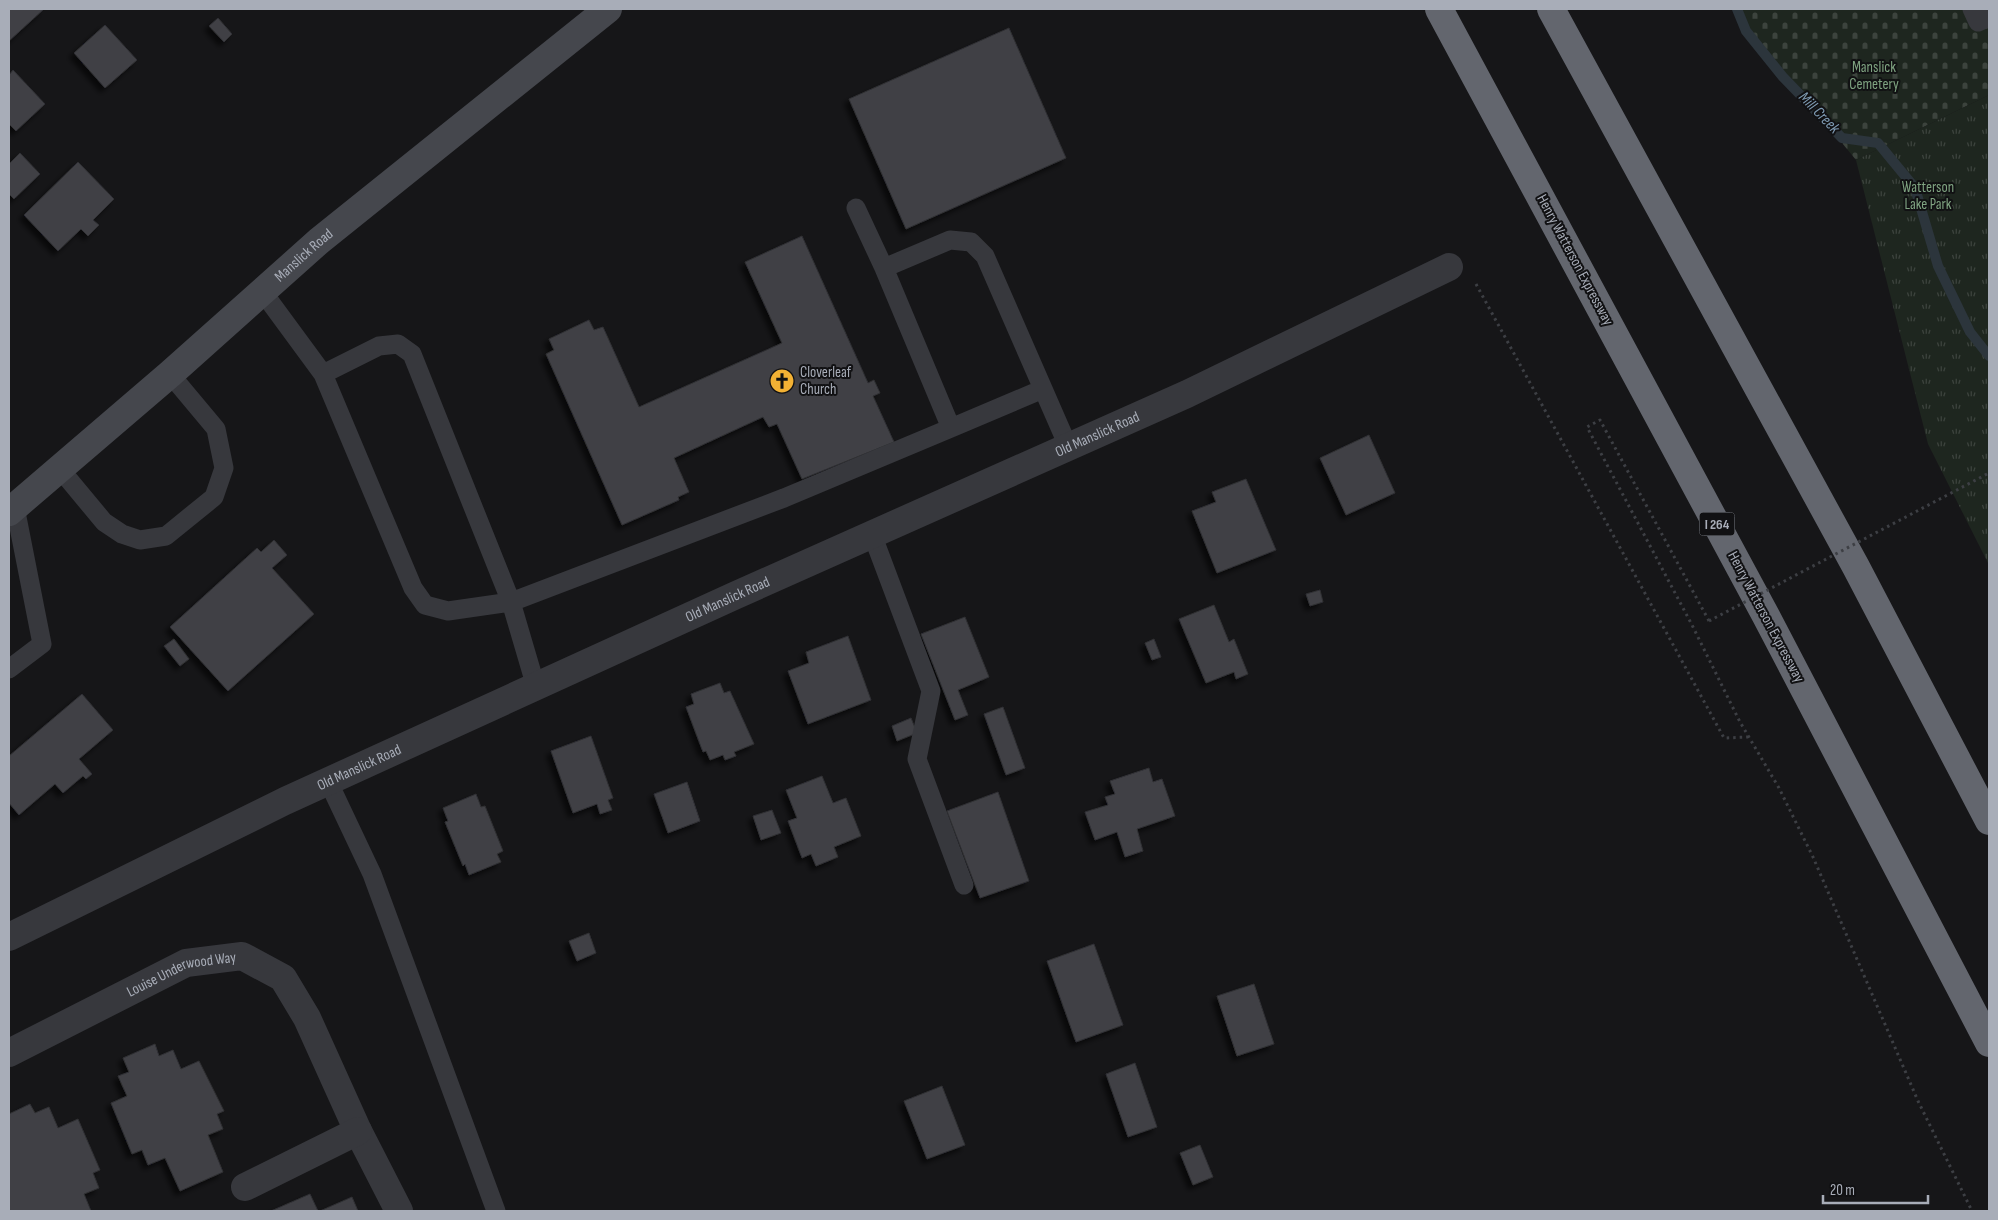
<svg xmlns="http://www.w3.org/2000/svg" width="1998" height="1220" viewBox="0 0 1998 1220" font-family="'Sofia Sans Condensed',sans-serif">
	<defs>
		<pattern id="cemetery-stones" width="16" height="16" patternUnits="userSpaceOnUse" patternTransform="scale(1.25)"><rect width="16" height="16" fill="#1e261f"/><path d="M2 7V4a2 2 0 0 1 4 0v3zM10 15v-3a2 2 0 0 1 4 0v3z" fill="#3c433d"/></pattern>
		<pattern id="park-tufts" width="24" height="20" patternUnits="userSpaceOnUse" patternTransform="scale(1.25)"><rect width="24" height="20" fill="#1e261f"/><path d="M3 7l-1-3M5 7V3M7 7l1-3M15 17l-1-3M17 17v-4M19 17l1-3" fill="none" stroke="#3c433d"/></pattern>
		<filter id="shadow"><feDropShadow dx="-4.5" dy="4.5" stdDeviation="2.5" flood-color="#0009"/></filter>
	</defs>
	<rect width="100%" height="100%" fill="#161618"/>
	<path fill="url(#cemetery-stones)" d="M 1732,9 L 1989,9 L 1989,95 L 1856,160 Z"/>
	<path fill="url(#park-tufts)" d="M 1989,95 L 1989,565 L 1928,444 L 1856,160 Z"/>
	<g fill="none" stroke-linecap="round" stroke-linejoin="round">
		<path stroke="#2c353c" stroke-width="10" d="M 1737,9 L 1746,31 L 1783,77 L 1842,138 L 1878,143 L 1915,188 L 1938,266 L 1970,332 L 1989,356"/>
	</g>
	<path fill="#404145" stroke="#303034" filter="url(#shadow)" d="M 9,9 L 44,9 L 9,41 Z
		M 218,18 L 232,34 L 224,42 L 209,26 Z
		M 105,25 L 137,60 L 105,88 L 74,53 Z
		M 1009,28 L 1066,158 L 906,229 L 849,99 Z
		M 13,70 L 45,104 L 16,131 L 9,124 L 9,75 Z
		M 20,153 L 40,174 L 14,199 L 9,194 L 9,164 Z
		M 78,162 L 114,199 L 93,220 L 99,225 L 88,236 L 81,229 L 58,251 L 24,215 Z
		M 802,236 L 868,383 L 874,380 L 880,393 L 873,396 L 894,442 L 802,479 L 777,424 L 769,427 L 763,417 L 674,458 L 689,492 L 678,497 L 679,500 L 622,525 L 546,354 L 554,350 L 549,339 L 589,320 L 594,330 L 603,327 L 639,407 L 782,343 L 745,262 Z
		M 1369,435 L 1395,493 L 1346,515 L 1320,458 Z
		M 1246,479 L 1276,550 L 1217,573 L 1192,511 L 1216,502 L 1212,492 Z
		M 274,540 L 287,555 L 272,568 L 314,614 L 228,691 L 170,627 L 257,548 L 261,552 Z
		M 1320,590 L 1323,602 L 1310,606 L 1306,594 Z
		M 1214,605 L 1229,642 L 1234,639 L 1248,674 L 1236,679 L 1234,672 L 1206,683 L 1179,619 Z
		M 965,617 L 989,677 L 958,690 L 968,715 L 955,720 L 921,634 Z
		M 848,636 L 871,700 L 808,724 L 788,671 L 809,663 L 806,652 Z
		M 174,639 L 189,659 L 180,666 L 164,646 Z
		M 1154,639 L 1161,657 L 1152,660 L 1145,643 Z
		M 720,683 L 724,693 L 730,691 L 754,744 L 734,752 L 736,756 L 725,760 L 723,755 L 710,760 L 706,751 L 703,752 L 686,707 L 694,704 L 691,694 Z
		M 82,694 L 113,730 L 79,759 L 92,774 L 86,779 L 83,776 L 63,793 L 55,784 L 19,815 L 9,803 L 9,756 Z
		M 1003,707 L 1025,768 L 1006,775 L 984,714 Z
		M 911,718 L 917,733 L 897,741 L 892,726 Z
		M 591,736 L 613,798 L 608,800 L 612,810 L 600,814 L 597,804 L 573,813 L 551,751 Z
		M 1149,768 L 1153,782 L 1162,779 L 1175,816 L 1137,829 L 1143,851 L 1125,857 L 1117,832 L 1095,840 L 1085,812 L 1108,805 L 1105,797 L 1115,794 L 1110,781 Z
		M 822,776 L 833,803 L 846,798 L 861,836 L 834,847 L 838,857 L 816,866 L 811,854 L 802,858 L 788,821 L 797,818 L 786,790 Z
		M 687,782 L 700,821 L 668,833 L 654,794 Z
		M 998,792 L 1029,881 L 980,898 L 947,811 Z
		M 476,794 L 481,807 L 485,806 L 503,851 L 497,854 L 501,862 L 469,875 L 465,864 L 463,866 L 445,822 L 448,821 L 443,808 Z
		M 772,810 L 781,833 L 761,840 L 753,816 Z
		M 589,933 L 596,953 L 577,961 L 569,941 Z
		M 1094,944 L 1123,1025 L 1076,1042 L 1047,961 Z
		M 1254,984 L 1274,1044 L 1237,1056 L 1217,996 Z
		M 155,1044 L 159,1056 L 173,1050 L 181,1069 L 199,1061 L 224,1111 L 217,1114 L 223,1129 L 208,1135 L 223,1172 L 180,1191 L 165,1158 L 148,1165 L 142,1150 L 132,1154 L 111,1103 L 127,1096 L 118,1076 L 129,1072 L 123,1058 Z
		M 1135,1063 L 1157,1127 L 1128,1137 L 1106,1074 Z
		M 942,1086 L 965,1145 L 927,1159 L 904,1101 Z
		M 30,1104 L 35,1113 L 49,1107 L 58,1128 L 78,1119 L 100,1170 L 93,1173 L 99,1188 L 84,1194 L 91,1211 L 9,1211 L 9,1114 Z
		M 1200,1145 L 1213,1177 L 1193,1185 L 1180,1153 Z
		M 310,1194 L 318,1211 L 271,1211 Z
		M 352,1197 L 358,1211 L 320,1211 Z"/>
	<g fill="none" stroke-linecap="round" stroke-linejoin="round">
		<path stroke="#3d3f44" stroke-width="3" stroke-dasharray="2.5 4" stroke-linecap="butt" d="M 1476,284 L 1724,738 L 1749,737
			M 1709,621 L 1600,420 L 1587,427 L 1692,625 L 1740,722 L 1779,788 L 1813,857 L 1918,1101 L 1972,1211"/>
		<path stroke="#37383d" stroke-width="19" d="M 1972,9 L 1978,22 L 1989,17
			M 856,208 L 884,268
			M 262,291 L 323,374 L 379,346 L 398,344 L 412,354 L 511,602 L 784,498 L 951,428 L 884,268 L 950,240 L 971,242 L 985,256 L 1068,446
			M 323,374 L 413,588 L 425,605 L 448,611 L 511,602 L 536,687
			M 951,428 L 1043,389
			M 60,469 L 104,522 L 122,534 L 140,540 L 166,536 L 214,497 L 224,468 L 216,429 L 170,374
			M 872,534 L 931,691 L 917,759 L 964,885
			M 9,669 L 42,644 L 15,507
			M 328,781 L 372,874 L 496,1211"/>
		<g stroke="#37383d" stroke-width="28">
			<path id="s1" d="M 9,937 L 285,801 L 734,596 L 1187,394 L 1449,267"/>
			<path id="s2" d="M 9,1053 L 186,963 L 242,956 L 283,978 L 307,1018 L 358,1131 L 399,1211"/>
			<path d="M 245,1187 L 358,1131"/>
		</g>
		<path stroke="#45474d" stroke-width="28" id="s3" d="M 9,512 L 170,374 L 319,241 L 608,9"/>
		<path stroke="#63666e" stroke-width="28" d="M 1439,9 L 1766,616 L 1989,1043
			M 1551,9 L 1856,567 L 1989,821"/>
		<path stroke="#3d3f44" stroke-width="3" stroke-dasharray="2.5 4" stroke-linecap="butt" d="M 1709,621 L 1989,473"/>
	</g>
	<defs>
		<symbol id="church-disc" viewBox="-11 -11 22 22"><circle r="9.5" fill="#f2b134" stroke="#111113"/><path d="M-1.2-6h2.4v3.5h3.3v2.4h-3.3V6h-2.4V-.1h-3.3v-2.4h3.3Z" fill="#111"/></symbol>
	</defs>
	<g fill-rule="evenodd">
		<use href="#church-disc" x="768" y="367" width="28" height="28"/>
	</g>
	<g text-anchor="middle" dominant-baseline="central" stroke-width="4" stroke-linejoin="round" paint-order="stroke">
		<rect fill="#111113" stroke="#7b7e86" stroke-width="1" x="1699.5" y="512.5" width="35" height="23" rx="4"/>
		<g font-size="14" font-weight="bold" fill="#a8adb8">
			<text x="1717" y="524">I 264</text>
		</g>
		<g font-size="15" fill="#7fa381" stroke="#111113">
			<text x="1874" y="67">Manslick<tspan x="1874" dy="17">Cemetery</tspan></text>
			<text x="1928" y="187">Watterson<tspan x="1928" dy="17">Lake Park</tspan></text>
		</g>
		<g font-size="15" fill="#a8adb8" stroke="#111113">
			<text stroke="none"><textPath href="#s3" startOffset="391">Manslick Road</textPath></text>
			<text transform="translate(1575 260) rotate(62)">Henry Watterson Expressway</text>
			<text stroke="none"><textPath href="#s1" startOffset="1199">Old Manslick Road</textPath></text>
			<text stroke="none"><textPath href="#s1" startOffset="794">Old Manslick Road</textPath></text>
			<text transform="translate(1766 617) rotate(62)">Henry Watterson Expressway</text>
			<text stroke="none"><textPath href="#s1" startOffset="389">Old Manslick Road</textPath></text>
			<text stroke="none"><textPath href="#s2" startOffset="191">Louise Underwood Way</textPath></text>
		</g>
		<g font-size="15" fill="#a8adb8" stroke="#111113" text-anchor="start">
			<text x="800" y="372">Cloverleaf<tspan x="800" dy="17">Church</tspan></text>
		</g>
		<g font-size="16" font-style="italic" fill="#7f9bb3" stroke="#111113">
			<text transform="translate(1819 113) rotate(46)">Mill Creek</text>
		</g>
	</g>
	<rect width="1998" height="1220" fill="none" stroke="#a8adb8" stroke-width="20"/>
	<path d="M1823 1195v8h105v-8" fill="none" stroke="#a8adb8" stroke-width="2.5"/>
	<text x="1830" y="1195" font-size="15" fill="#a8adb8" stroke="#111113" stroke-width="4" paint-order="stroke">20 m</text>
</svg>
